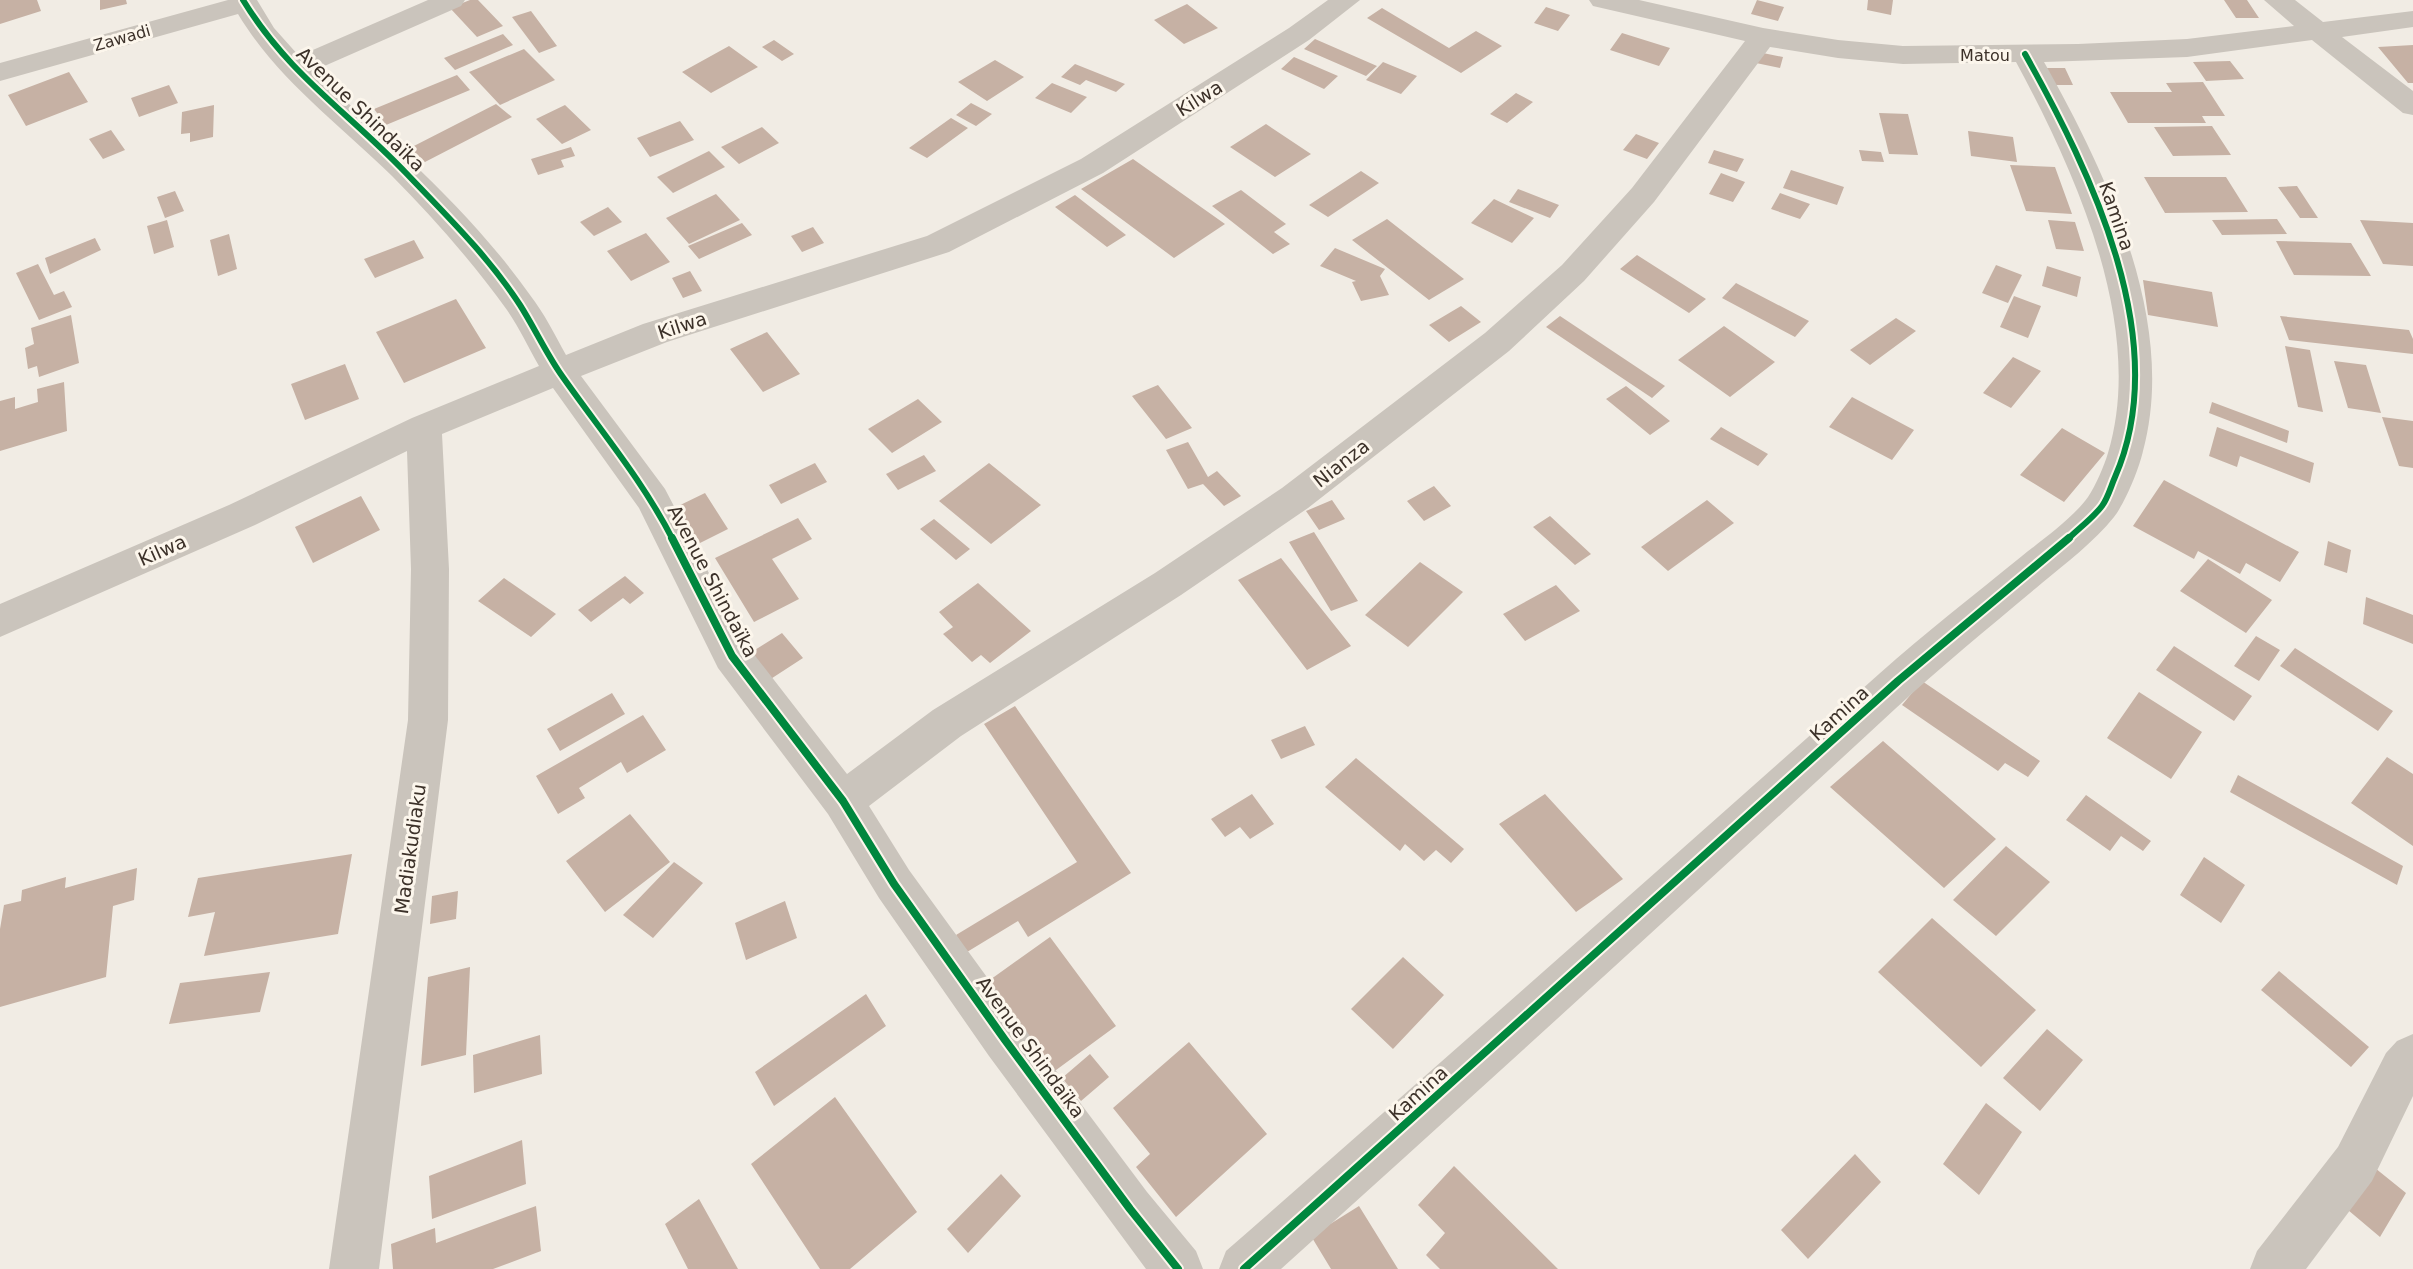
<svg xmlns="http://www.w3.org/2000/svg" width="2413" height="1269" viewBox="0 0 2413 1269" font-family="'DejaVu Sans',sans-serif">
	<rect width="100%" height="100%" fill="#f1ece4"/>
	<path fill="#c6b1a4" d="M 0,0 L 37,0 L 41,11 L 0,24 Z
		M 100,0 L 126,0 L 127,4 L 100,10 Z
		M 470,0 L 478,0 L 503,26 L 477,37 L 450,8 Z
		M 1757,0 L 1784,7 L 1778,21 L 1751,14 Z
		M 1868,0 L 1893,0 L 1891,15 L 1867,10 Z
		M 2224,0 L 2247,0 L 2259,18 L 2236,18 Z
		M 1187,4 L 1218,28 L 1184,44 L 1154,20 Z
		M 1546,7 L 1570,15 L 1558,31 L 1534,23 Z
		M 1382,8 L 1449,48 L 1476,31 L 1502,46 L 1461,73 L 1367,18 Z
		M 531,11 L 557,46 L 539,53 L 512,17 Z
		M 1622,33 L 1670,48 L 1659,66 L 1610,50 Z
		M 503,34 L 513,45 L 455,70 L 444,58 Z
		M 1315,39 L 1377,66 L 1366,76 L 1304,49 Z
		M 774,40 L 794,54 L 782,61 L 762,47 Z
		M 2413,45 L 2413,83 L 2408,83 L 2378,47 Z
		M 729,46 L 758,67 L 711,93 L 682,72 Z
		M 524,49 L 555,80 L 500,105 L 469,72 Z
		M 1758,52 L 1783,57 L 1780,68 L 1756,63 Z
		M 1294,57 L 1338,76 L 1324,89 L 1281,69 Z
		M 995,60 L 1024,77 L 987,101 L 958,82 Z
		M 2230,61 L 2244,79 L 2206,81 L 2193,62 Z
		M 1383,62 L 1417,76 L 1401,94 L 1366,80 Z
		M 1075,64 L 1125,84 L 1116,92 L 1086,80 L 1080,85 L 1061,77 Z
		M 2042,68 L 2065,68 L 2073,85 L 2050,85 Z
		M 69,72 L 88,102 L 26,126 L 8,95 Z
		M 457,75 L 470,90 L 386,125 L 374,109 Z
		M 2203,82 L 2225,116 L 2202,116 L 2206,123 L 2128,123 L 2110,92 L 2172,92 L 2166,83 Z
		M 1052,83 L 1087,97 L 1071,113 L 1035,98 Z
		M 169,85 L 178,103 L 139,117 L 131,98 Z
		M 1516,93 L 1533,102 L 1507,123 L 1490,114 Z
		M 971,103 L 992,114 L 976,126 L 956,115 Z
		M 496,104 L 512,117 L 425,162 L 410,148 Z
		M 214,105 L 213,137 L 190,142 L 190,133 L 181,134 L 182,112 Z
		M 565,105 L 591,130 L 562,144 L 536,119 Z
		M 1879,113 L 1908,114 L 1918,155 L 1889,154 Z
		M 951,118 L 968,128 L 927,158 L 909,148 Z
		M 680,121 L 694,140 L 650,157 L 637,138 Z
		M 1266,124 L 1311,154 L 1275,177 L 1230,147 Z
		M 2212,126 L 2231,155 L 2173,156 L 2154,127 Z
		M 762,127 L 779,143 L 739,164 L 721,147 Z
		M 111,130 L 125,150 L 103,159 L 89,139 Z
		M 1968,131 L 2013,137 L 2017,162 L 1971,156 Z
		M 1636,134 L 1659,143 L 1647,159 L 1623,150 Z
		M 571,147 L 575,156 L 561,160 L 564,167 L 538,175 L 531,159 Z
		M 1714,150 L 1744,159 L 1737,172 L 1708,163 Z
		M 1859,150 L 1881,152 L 1884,162 L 1862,161 Z
		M 709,151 L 725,167 L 673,193 L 657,177 Z
		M 1133,159 L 1225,224 L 1174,258 L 1081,189 Z
		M 2010,165 L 2055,167 L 2072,214 L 2026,211 Z
		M 1791,170 L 1844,187 L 1837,205 L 1783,188 Z
		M 1361,171 L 1379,183 L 1328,217 L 1309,205 Z
		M 1721,173 L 1745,182 L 1733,202 L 1709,194 Z
		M 2144,177 L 2226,177 L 2248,212 L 2165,213 Z
		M 2297,186 L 2318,218 L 2300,218 L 2278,187 Z
		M 1518,189 L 1559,205 L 1550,218 L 1509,202 Z
		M 1241,190 L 1286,224 L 1274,232 L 1290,244 L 1273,254 L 1212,206 Z
		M 175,191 L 184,211 L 165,218 L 157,197 Z
		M 1780,193 L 1810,204 L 1800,219 L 1771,209 Z
		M 716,194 L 740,220 L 689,244 L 666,218 Z
		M 1075,195 L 1126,235 L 1107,247 L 1055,207 Z
		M 1494,199 L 1534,218 L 1512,243 L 1471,223 Z
		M 608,207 L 622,222 L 594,236 L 580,222 Z
		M 1387,219 L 1464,279 L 1429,300 L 1352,240 Z
		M 2277,219 L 2287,234 L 2222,235 L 2212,220 Z
		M 167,220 L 174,247 L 154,254 L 147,226 Z
		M 2048,220 L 2075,222 L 2084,251 L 2056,249 Z
		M 2360,220 L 2413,223 L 2413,266 L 2383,264 Z
		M 742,223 L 752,235 L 699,259 L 688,246 Z
		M 813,227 L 824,243 L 802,252 L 791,236 Z
		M 646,233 L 670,262 L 631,281 L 607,251 Z
		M 229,234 L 237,269 L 218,276 L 210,240 Z
		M 95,238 L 101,250 L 50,274 L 45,258 Z
		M 414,240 L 424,258 L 375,278 L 364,259 Z
		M 2276,241 L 2351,243 L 2371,276 L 2294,275 Z
		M 1335,248 L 1385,269 L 1380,276 L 1389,295 L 1361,301 L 1352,282 L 1356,281 L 1320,266 Z
		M 1637,255 L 1706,299 L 1689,313 L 1620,269 Z
		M 38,264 L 54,295 L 64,291 L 72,307 L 39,320 L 16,273 Z
		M 1996,265 L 2022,275 L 2008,303 L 1982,293 Z
		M 2047,266 L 2081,277 L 2077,297 L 2042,286 Z
		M 690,271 L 702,291 L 683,298 L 672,278 Z
		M 2143,280 L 2212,292 L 2218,327 L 2148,315 Z
		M 1736,283 L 1809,321 L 1795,337 L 1722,298 Z
		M 2014,296 L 2041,306 L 2028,338 L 2000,327 Z
		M 456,299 L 486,348 L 404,383 L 376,332 Z
		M 1461,306 L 1481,322 L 1449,342 L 1429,325 Z
		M 71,315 L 79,363 L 39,377 L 37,366 L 28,369 L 25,348 L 34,344 L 31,328 Z
		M 1560,316 L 1665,386 L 1652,398 L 1546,327 Z
		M 2280,316 L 2409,330 L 2413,339 L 2413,354 L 2289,340 Z
		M 1896,318 L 1916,331 L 1870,365 L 1850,350 Z
		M 1724,326 L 1775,362 L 1730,397 L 1678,360 Z
		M 767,332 L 800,374 L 763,392 L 730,349 Z
		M 2285,346 L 2310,350 L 2323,412 L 2298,407 Z
		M 2013,357 L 2041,371 L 2011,408 L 1983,393 Z
		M 2334,361 L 2366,365 L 2381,413 L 2348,408 Z
		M 345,364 L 359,399 L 305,420 L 291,384 Z
		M 64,382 L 67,431 L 0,451 L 0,401 L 15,397 L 15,409 L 38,402 L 37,389 Z
		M 1158,385 L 1192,428 L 1166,439 L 1132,396 Z
		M 1626,386 L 1670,421 L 1650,435 L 1606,399 Z
		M 1852,397 L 1914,430 L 1892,460 L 1829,427 Z
		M 918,399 L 942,422 L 892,453 L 868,429 Z
		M 2212,402 L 2289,431 L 2287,443 L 2209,413 Z
		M 2382,417 L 2413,421 L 2413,468 L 2399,466 Z
		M 1721,427 L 1768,454 L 1758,466 L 1710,439 Z
		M 2217,427 L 2314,463 L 2310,483 L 2240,456 L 2237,467 L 2209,456 Z
		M 2062,428 L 2105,453 L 2064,502 L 2020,475 Z
		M 1188,442 L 1208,477 L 1217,471 L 1241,496 L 1224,506 L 1203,484 L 1188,489 L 1166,450 Z
		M 924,455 L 936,471 L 898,490 L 886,474 Z
		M 815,463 L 827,482 L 781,504 L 769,485 Z
		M 989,463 L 1041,505 L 991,544 L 939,501 Z
		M 2164,480 L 2299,552 L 2280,582 L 2246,563 L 2240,574 L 2198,551 L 2194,559 L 2133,526 Z
		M 1434,486 L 1451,506 L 1424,521 L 1407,501 Z
		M 705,493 L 728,529 L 694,546 L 670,510 Z
		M 361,496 L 380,530 L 313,563 L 295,527 Z
		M 1332,500 L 1345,519 L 1319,530 L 1306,511 Z
		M 1707,500 L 1734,523 L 1668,571 L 1641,547 Z
		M 1550,516 L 1591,554 L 1575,565 L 1533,527 Z
		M 798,518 L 812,539 L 772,559 L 799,599 L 754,622 L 715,558 Z
		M 934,519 L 970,549 L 956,560 L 920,529 Z
		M 1314,532 L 1358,601 L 1331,611 L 1289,542 Z
		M 2328,541 L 2351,550 L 2347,573 L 2324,565 Z
		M 1281,558 L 1351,646 L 1307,670 L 1238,580 Z
		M 2208,559 L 2272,600 L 2246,633 L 2180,591 Z
		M 1420,562 L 1463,592 L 1408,647 L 1365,615 Z
		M 625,576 L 644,593 L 630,604 L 623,598 L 591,622 L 578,610 Z
		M 504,578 L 556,614 L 531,637 L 478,601 Z
		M 978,583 L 1031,631 L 990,663 L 981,655 L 972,662 L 943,634 L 953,627 L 939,612 Z
		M 1556,585 L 1580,611 L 1525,641 L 1503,614 Z
		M 2366,597 L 2413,615 L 2413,644 L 2363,624 Z
		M 782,633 L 803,658 L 763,684 L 742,658 Z
		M 2256,636 L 2280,650 L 2259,681 L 2234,666 Z
		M 2174,646 L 2252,696 L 2234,721 L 2156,670 Z
		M 2295,648 L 2393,711 L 2378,731 L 2280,666 Z
		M 1922,681 L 2040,761 L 2028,777 L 2005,763 L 1998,771 L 1902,705 Z
		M 2139,692 L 2202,732 L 2171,779 L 2107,738 Z
		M 612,693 L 625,714 L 560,751 L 547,729 Z
		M 1015,706 L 1131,873 L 1028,937 L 1018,921 L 967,952 L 956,935 L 1077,862 L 984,724 Z
		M 643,715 L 666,750 L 627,773 L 621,762 L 579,788 L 585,798 L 558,814 L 536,776 Z
		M 1305,726 L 1315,745 L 1281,759 L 1271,740 Z
		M 1883,741 L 1996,839 L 1944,888 L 1830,787 Z
		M 2387,757 L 2413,774 L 2413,846 L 2351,803 Z
		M 1356,758 L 1464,849 L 1451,863 L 1436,850 L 1424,861 L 1405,844 L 1400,851 L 1325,787 Z
		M 2238,775 L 2403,866 L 2397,885 L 2230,792 Z
		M 1252,794 L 1274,824 L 1250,839 L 1240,827 L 1225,837 L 1211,819 Z
		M 1545,794 L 1623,879 L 1576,912 L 1499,824 Z
		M 2086,795 L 2151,841 L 2143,851 L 2121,836 L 2110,851 L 2066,820 Z
		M 630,814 L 670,862 L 605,912 L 566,861 Z
		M 2006,846 L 2050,882 L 1996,936 L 1953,900 Z
		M 352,854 L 338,934 L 204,956 L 215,912 L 188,917 L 198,878 Z
		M 2204,857 L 2245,885 L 2221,923 L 2180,895 Z
		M 674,862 L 703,883 L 653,938 L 623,915 Z
		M 137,868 L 134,900 L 113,906 L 106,977 L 0,1007 L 0,929 L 4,905 L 21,901 L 22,890 L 66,877 L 65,888 Z
		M 458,891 L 456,919 L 430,924 L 432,896 Z
		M 785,901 L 797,938 L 746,960 L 735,923 Z
		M 1932,918 L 2036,1010 L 1981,1067 L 1878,972 Z
		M 1050,937 L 1116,1026 L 1052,1073 L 987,982 Z
		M 1403,957 L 1444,995 L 1393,1049 L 1351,1009 Z
		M 470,967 L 466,1055 L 421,1066 L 428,977 Z
		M 2279,971 L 2369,1047 L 2351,1067 L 2261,990 Z
		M 270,972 L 260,1012 L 169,1024 L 180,983 Z
		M 866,994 L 886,1026 L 774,1106 L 755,1072 Z
		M 2047,1029 L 2083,1060 L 2040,1111 L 2003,1078 Z
		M 540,1035 L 542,1074 L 474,1093 L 473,1055 Z
		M 1189,1042 L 1267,1134 L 1176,1217 L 1136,1167 L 1150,1154 L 1113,1108 Z
		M 1090,1054 L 1109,1077 L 1081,1101 L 1062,1078 Z
		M 835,1097 L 917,1212 L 850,1269 L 820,1269 L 751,1164 Z
		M 1986,1103 L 2022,1132 L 1979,1195 L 1943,1164 Z
		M 522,1140 L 526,1184 L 432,1219 L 429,1176 Z
		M 1855,1154 L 1881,1182 L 1808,1259 L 1781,1230 Z
		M 1454,1166 L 1558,1269 L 1440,1269 L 1426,1255 L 1445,1233 L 1418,1205 Z
		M 2375,1168 L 2406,1193 L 2380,1237 L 2348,1210 Z
		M 1001,1174 L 1021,1196 L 968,1253 L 947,1229 Z
		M 699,1199 L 738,1269 L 688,1269 L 665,1224 Z
		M 536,1206 L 541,1251 L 493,1269 L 393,1269 L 391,1244 L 435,1228 L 436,1243 Z
		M 1359,1206 L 1398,1269 L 1331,1269 L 1311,1236 Z"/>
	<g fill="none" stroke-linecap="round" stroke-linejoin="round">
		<path fill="#cac4bc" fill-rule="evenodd" d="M 228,0 L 257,0 L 274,28 L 299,56 L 428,0 L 465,0 L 461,6 L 313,71 C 389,141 470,210 530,295 C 544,313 555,335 566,355 L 643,324 L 927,236 L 1081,159 L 1289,28 L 1328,0 L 1360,0 L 1309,40 L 1103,173 L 949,252 L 667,342 L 581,376 L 665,489 L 746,644 L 847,774 L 933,710 L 1155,573 L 1282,488 L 1485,333 L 1562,265 L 1632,188 L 1745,41 L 1593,6 L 1589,0 L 1639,0 L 1763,28 L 1838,40 L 1903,46 L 2078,44 L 2187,39 L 2294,26 L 2264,0 L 2295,0 L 2323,22 L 2413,11 L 2413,27 L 2342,37 L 2413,91 L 2413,115 L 2403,113 L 2312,40 L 2187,57 L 2044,62 C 2106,172 2178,322 2143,451 C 2139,469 2125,503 2114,517 C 2094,542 2066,563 2042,583 C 1993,624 1943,665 1895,709 C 1692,897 1487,1083 1281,1269 L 1219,1269 L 1226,1251 C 1444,1060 1662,867 1879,674 C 1925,633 1974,595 2022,556 C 2042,540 2073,518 2088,497 C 2096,485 2104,466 2108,453 C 2146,327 2075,171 2016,62 L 1903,64 L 1838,58 L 1770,47 L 1654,202 L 1584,281 L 1509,351 L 1308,508 L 1181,595 L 961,736 L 869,806 L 909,870 L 1021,1024 L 1147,1192 L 1196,1251 L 1203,1269 L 1146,1269 L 989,1056 L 879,898 L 828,814 L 718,668 L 639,508 L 553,388 L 442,434 L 449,569 L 448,720 L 379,1269 L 329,1269 L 408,720 L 411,569 L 407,451 L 255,525 L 0,637 L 0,604 L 229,505 L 412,418 L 539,366 C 528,347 519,327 507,310 C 473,263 433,217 392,176 C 339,124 277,79 238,14 L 0,81 L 0,63 Z
			M 2413,1034 L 2413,1096 L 2372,1181 L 2306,1269 L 2250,1269 L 2257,1251 L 2338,1147 L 2386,1053 L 2397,1041 Z"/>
		<defs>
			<path id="cycleway-far1" d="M 243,0 C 288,74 348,112 406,173 C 445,214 489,257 520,305 C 534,327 545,351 560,373 C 599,429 642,479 673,540
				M 2025,54 C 2091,172 2174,342 2115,477 C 2111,486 2108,498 2102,506 C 2093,518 2078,529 2067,540"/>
			<path id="cycleway" d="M 672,538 L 732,656 L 843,801 L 894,884 L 1005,1040 L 1130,1209 L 1178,1269
				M 1244,1269 L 1898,681 L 2069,538"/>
		</defs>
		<use href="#cycleway-far1" stroke="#fcf6ec" stroke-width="10"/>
		<use href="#cycleway" stroke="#fcf6ec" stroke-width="12"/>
		<use href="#cycleway-far1" stroke="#00873e" stroke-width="6"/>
		<use href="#cycleway" stroke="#00873e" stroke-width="8"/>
	</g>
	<g text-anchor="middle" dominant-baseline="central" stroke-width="6" stroke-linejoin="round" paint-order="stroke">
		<g font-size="16" fill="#3c3129" stroke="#fcf6ec">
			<text transform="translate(122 38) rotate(-16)">Zawadi</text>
			<text x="1985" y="55">Matou</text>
		</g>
		<g font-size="19" fill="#3c3129" stroke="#fcf6ec">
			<text transform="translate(1199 98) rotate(-32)">Kilwa</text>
			<text transform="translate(361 109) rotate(44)">Avenue Shindaïka</text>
			<text transform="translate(2117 216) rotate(71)">Kamina</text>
			<text transform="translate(682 325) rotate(-18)">Kilwa</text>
			<text transform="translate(1341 463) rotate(-38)">Nianza</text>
			<text transform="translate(162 550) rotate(-24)">Kilwa</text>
			<text transform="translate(713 581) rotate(62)">Avenue Shindaïka</text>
			<text transform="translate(1839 713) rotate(-42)">Kamina</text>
			<text transform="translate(410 849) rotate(-82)">Madiakudiaku</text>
			<text transform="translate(1031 1047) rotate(54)">Avenue Shindaïka</text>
			<text transform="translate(1418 1093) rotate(-42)">Kamina</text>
		</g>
	</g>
</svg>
